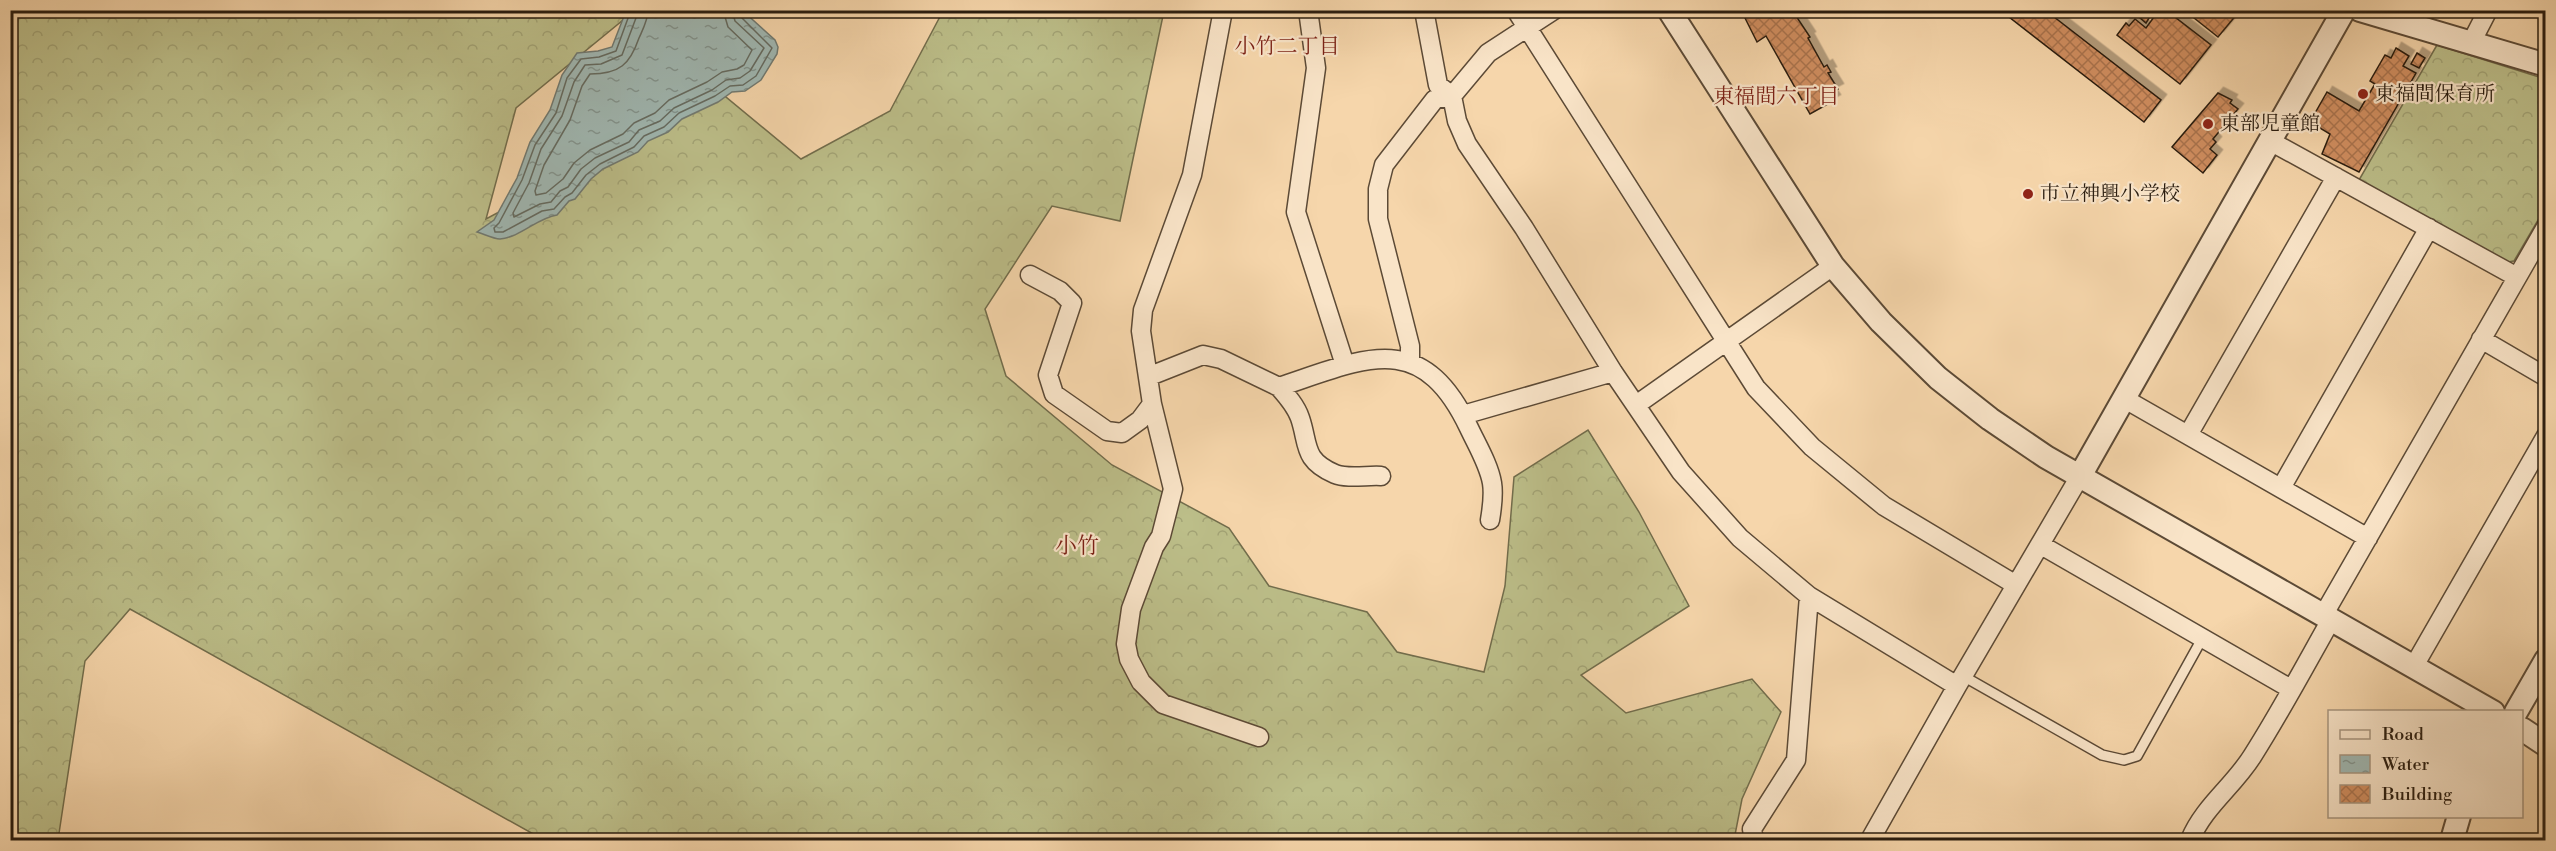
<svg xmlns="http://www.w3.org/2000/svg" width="2556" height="851" viewBox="0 0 2556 851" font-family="'Libre Bodoni','Noto Serif JP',serif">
	<defs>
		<pattern id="forest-crowns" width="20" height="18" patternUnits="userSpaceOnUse" patternTransform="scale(1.5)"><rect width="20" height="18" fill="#bcbe89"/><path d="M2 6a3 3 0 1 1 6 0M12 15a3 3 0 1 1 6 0" fill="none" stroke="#a2a375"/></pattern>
		<pattern id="water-ripples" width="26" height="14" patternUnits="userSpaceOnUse" patternTransform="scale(1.5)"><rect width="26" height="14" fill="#9fb7b2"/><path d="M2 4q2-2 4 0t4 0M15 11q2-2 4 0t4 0" fill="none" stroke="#82948f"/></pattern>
		<pattern id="building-cross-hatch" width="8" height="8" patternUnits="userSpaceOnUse" patternTransform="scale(1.5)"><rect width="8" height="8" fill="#d08e60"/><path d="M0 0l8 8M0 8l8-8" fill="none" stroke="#a9734e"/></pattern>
		<filter id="shadow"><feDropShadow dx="5.5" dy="-5.5" stdDeviation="0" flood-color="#0004"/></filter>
	</defs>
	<rect width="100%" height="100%" fill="#f6d6ab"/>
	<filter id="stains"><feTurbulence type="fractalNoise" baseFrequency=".00333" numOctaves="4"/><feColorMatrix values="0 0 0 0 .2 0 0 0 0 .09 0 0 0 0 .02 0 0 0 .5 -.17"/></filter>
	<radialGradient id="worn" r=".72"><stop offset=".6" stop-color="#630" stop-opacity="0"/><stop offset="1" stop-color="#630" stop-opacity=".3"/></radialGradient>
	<path fill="url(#forest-crowns)" stroke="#726d4c" stroke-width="1.5" d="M 10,11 L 634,11 L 516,108 L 486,219 L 721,93 L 801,159 L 890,111 L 943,11 L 1164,11 L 1120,221 L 1052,206 L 985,309 L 1006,376 L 1112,465 L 1229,528 L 1269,586 L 1367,612 L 1397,652 L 1484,672 L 1505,586 L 1514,477 L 1588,430 L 1639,512 L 1689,606 L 1581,675 L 1626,713 L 1752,679 L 1781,712 L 1742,799 L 1734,840 L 544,840 L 130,609 L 85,661 L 58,840 L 11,840 Z
		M 2437,45 L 2545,79 L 2545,208 L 2514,261 L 2503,263 L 2359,180 Z"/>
	<path fill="url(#water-ripples)" stroke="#707971" stroke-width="1.5" d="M 626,11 L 743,11 L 775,40 L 778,47 L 777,54 L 761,80 L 745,91 L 732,92 L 718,102 L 682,119 L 668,132 L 648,141 L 638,152 L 603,169 L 591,179 L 575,199 L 569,201 L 557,215 C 537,218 521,237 500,239 C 493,239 484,234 477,232 L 494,220 L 517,178 L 530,142 L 550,110 L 562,75 L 577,53 L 598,51 L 612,47 Z"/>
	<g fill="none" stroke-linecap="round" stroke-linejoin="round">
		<path stroke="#646a60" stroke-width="1.5" d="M 631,10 L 616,51 L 599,57 L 581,59 L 567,78 L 556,113 L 535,145 L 522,180 L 499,223 L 494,228 L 495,232 L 503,232 L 542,211 L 554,209 L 565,197 L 572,193 L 586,175 L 600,164 L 634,147 L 644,136 L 664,127 L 679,113 L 715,96 L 730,86 L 743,85 L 756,76 L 772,48 L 741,17 L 740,10
			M 639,10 L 622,55 L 601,64 L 585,65 L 574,82 L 562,116 L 541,149 L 529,183 L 513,213 L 514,217 L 540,204 L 551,202 L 560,191 L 568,187 L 581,169 L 595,158 L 629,142 L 639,130 L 660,121 L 674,108 L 712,90 L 726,80 L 740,78 L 750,71 L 764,48 L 735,21 L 732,10
			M 648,10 C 648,20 643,29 639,38 C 630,64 620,74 590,74 L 582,86 L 570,120 L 544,165 L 535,191 L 536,195 L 546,193 L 563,179 L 574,163 L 590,150 L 623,134 L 634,123 L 655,113 L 669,100 L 707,82 L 722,72 L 737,69 L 744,65 L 752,50 L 728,27 L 723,10"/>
	</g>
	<path fill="url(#building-cross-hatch)" stroke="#291c0f" stroke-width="1.5" filter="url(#shadow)" d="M 1741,10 L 1806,10 L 1796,16 L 1810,37 L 1808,38 L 1824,67 L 1827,65 L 1831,72 L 1828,73 L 1838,89 L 1830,93 L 1835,100 L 1810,114 L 1766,36 L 1757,42 Z
		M 2000,10 L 2045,10 L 2161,100 L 2144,122 Z
		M 2143,10 L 2154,10 L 2146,23 L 2139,17 Z
		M 2159,10 L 2178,10 L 2179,12 L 2175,17 L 2211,45 L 2180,84 L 2117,35 L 2126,23 L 2129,26 L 2135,19 L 2146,28 Z
		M 2184,10 L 2232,10 L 2237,14 L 2218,37 Z
		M 2396,48 L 2409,56 L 2403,66 L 2416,73 L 2359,172 L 2322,154 L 2330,134 L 2310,122 L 2327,92 L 2359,111 L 2375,84 L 2370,81 L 2385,55 L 2391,58 Z
		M 2417,53 L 2425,58 L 2419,68 L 2411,64 Z
		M 2218,93 L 2232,100 L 2230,103 L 2238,109 L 2213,139 L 2216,142 L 2210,149 L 2217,155 L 2203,173 L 2172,147 Z"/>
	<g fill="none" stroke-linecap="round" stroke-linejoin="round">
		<defs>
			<path id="service" d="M 1963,676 L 2102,755 L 2124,760 L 2137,756 L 2203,637"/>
			<path id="minor" d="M 1223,10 L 1192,175 L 1143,310 L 1141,331 L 1152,404 L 1173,489 L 1161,536 L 1154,547 L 1131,609 L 1126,644 L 1129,659 L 1141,682 L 1163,704 L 1259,737
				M 1308,10 L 1316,68 L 1296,212 L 1345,365
				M 1424,10 L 1438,85 L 1452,96 L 1457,121 L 1467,144 L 1524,228 L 1613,372 L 1681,472 L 1740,538 L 1809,596 L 1957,686
				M 1516,10 L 1756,388 L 1812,447 L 1884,506 L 2016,585
				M 2471,43 L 2488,10
				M 2270,141 L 2517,277
				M 1030,275 L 1060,291 L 1072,303 L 1048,375 L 1054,394 L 1107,431 L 1122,433 L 1140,420 L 1152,404
				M 2481,339 L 2546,377
				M 1410,361 L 1410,346 L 1378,219 L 1378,189 L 1384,165 L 1435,99 L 1452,96 L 1488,53 L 1554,10
				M 1150,376 L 1203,355 L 1221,359 L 1279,387 C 1364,359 1421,327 1469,428 C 1477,445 1489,465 1492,483 C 1494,495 1492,508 1490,520
				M 1279,387 C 1287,396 1296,406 1300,418 C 1309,444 1302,460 1335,474 C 1347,479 1368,475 1381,476
				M 2123,398 L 2368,538
				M 1636,405 L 1833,266
				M 1463,415 L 1613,372
				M 2188,435 L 2336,177
				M 2281,488 L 2429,228
				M 2041,545 L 2291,689
				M 2324,614 L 2546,227
				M 2414,666 L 2546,436
				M 1754,840 L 1752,829 L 1796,760 L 1809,596
				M 1870,840 L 1957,686 L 2080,476
				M 2190,840 C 2204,806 2234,786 2253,755 C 2281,711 2306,664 2332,618"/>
			<path id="tertiary" d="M 1669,10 L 1833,266 L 1881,322 L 1938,378 L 1990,419 L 2046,457 L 2493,712
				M 2360,10 L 2546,65
				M 2080,476 L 2344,10
				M 2516,712 L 2546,660
				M 2522,729 L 2546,745
				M 2452,840 L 2459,816"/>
		</defs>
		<use href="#service" stroke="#5c4a36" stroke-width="12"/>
		<use href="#minor" stroke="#5c4a36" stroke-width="21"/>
		<use href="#tertiary" stroke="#5c4a36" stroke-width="26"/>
		<use href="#service" stroke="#f9e4c8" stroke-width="9"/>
		<use href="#minor" stroke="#f9e4c8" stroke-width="18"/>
		<use href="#tertiary" stroke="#f9e4c8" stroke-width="22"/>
	</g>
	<g fill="#8f2418" stroke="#f9e4c8" stroke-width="2">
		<circle cx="2363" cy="94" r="6"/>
		<circle cx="2208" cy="124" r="6"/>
		<circle cx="2028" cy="194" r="6"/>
	</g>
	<g text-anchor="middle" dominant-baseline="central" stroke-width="4.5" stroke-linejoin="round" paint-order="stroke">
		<g font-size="20" fill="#291c0f" stroke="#f9e4c8" text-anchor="start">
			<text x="2375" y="94">東福間保育所</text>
			<text x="2220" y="124">東部児童館</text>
			<text x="2040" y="194">市立神興小学校</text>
		</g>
		<g font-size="21" fill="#7a1f14" stroke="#f9e4c8">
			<text x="1287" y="47">小竹二丁目</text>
			<text x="1776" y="97">東福間六丁目</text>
		</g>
		<g font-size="22" fill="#7a1f14" stroke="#f9e4c8">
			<text x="1077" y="546">小竹</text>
		</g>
	</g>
	<rect width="2556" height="851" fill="none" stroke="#f6d6ab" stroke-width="36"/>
	<rect x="12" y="12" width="2532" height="827" fill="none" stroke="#291c0f" stroke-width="3"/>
	<rect x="18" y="18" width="2520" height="815" fill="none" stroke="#291c0f" stroke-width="1.5"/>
	<rect x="2328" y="710" width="195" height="108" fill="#f9e4c8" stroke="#a6947e" stroke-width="1.5"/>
	<rect x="2340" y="730" width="30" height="9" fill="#f9e4c8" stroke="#a6947e" stroke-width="1.5"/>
	<text x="2382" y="740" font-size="18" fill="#291c0f">Road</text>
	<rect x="2340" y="755" width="30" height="18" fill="url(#water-ripples)" stroke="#a6947e" stroke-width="1.5"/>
	<text x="2382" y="770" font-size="18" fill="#291c0f">Water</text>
	<rect x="2340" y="785" width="30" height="18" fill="url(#building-cross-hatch)" stroke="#a6947e" stroke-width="1.5"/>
	<text x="2382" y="800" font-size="18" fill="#291c0f">Building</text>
	<rect width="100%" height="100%" filter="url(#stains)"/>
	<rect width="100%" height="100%" fill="url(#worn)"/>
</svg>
